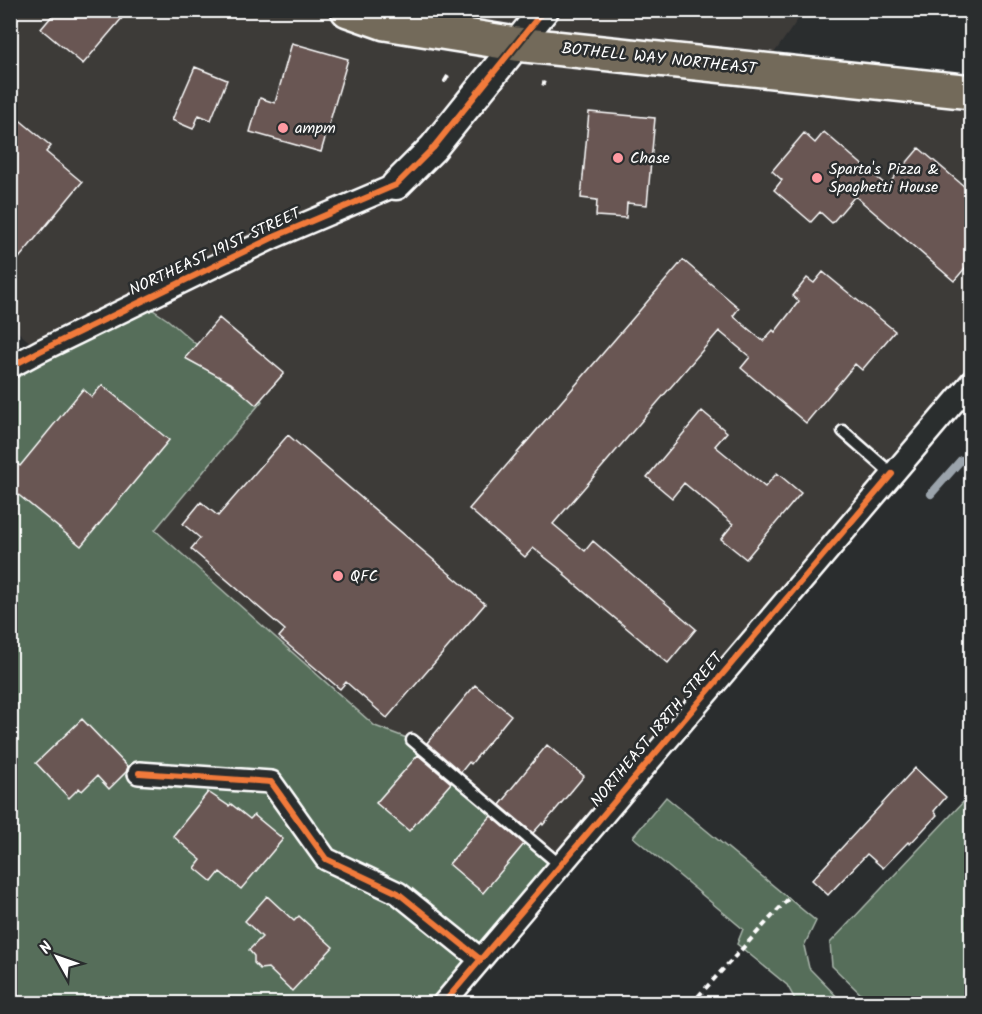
<svg xmlns="http://www.w3.org/2000/svg" width="982" height="1014" viewBox="0 0 982 1014" font-family="Kalam,sans-serif">
	<rect width="100%" height="100%" fill="#2a2d2e"/>
	<filter id="ink" filterUnits="userSpaceOnUse"><feTurbulence type="fractalNoise" baseFrequency=".0167" numOctaves="2"/><feDisplacementMap in="SourceGraphic" scale="12" xChannelSelector="R" yChannelSelector="G"/><feConvolveMatrix kernelMatrix="1 2 1 2 8 2 1 2 1" color-interpolation-filters="sRGB"/></filter>
	<g filter="url(#ink)">
		<path fill="#3d3a39" d="M 10,11 L 804,11 L 762,70 L 971,92 L 971,381 L 560,865 L 412,740 L 375,726 L 155,530 L 261,401 L 40,351 L 11,326 Z"/>
		<path fill="#566e5a" stroke="#aab6ac" stroke-width="1.5" d="M 141,302 L 168,320 L 262,401 L 155,530 L 375,726 L 412,740 L 560,865 L 442,1003 L 11,1004 L 11,371 Z
			M 666,797 L 816,921 L 804,946 L 809,968 L 843,1003 L 797,1003 L 787,985 L 737,944 L 743,929 L 633,837 Z
			M 967,798 L 972,798 L 971,1003 L 870,1003 L 832,966 L 830,943 Z"/>
		<g fill="none" stroke-linecap="round" stroke-linejoin="round">
			<path stroke="#9ba4ac" stroke-width="8" d="M 931,494 L 961,460"/>
		</g>
		<path fill="#695753" stroke="#fff" stroke-width="1.5" d="M 57,10 L 129,10 L 83,64 L 41,29 Z
			M 292,43 L 348,59 L 321,152 L 250,132 L 260,98 L 275,103 Z
			M 195,67 L 227,80 L 211,120 L 199,115 L 193,129 L 172,120 Z
			M 10,112 L 51,146 L 46,152 L 82,182 L 10,269 Z
			M 589,112 L 655,118 L 647,205 L 627,203 L 626,218 L 596,216 L 597,200 L 581,198 Z
			M 824,132 L 887,186 L 919,148 L 972,193 L 972,260 L 954,281 L 855,196 L 832,223 L 820,212 L 811,222 L 774,190 L 782,180 L 772,171 L 804,133 L 815,143 Z
			M 683,260 L 739,308 L 733,316 L 763,341 L 773,330 L 775,332 L 799,301 L 793,296 L 807,278 L 814,283 L 823,272 L 895,331 L 862,370 L 855,364 L 806,423 L 741,368 L 750,357 L 719,331 L 553,524 L 585,551 L 593,541 L 696,629 L 668,663 L 564,575 L 565,573 L 533,548 L 525,557 L 469,509 Z
			M 219,318 L 284,373 L 256,405 L 231,383 L 185,358 Z
			M 102,385 L 169,440 L 81,546 L 10,488 L 10,458 L 20,466 L 83,389 L 92,397 Z
			M 702,411 L 727,432 L 715,446 L 765,487 L 777,473 L 801,493 L 746,559 L 721,539 L 733,524 L 684,483 L 672,498 L 647,477 Z
			M 288,435 L 485,604 L 387,718 L 346,682 L 340,689 L 279,637 L 285,630 L 191,549 L 200,538 L 183,524 L 201,502 L 218,516 Z
			M 475,685 L 511,715 L 471,764 L 469,762 L 461,772 L 427,743 Z
			M 82,719 L 128,767 L 126,772 L 109,789 L 97,776 L 82,791 L 79,788 L 69,798 L 36,763 Z
			M 547,745 L 584,776 L 543,825 L 542,823 L 533,833 L 500,805 L 508,795 L 507,794 Z
			M 418,755 L 451,783 L 409,831 L 376,803 Z
			M 915,768 L 946,797 L 934,811 L 937,815 L 910,844 L 908,842 L 883,868 L 867,854 L 828,895 L 812,880 Z
			M 208,792 L 229,806 L 231,804 L 250,819 L 254,815 L 283,839 L 241,889 L 220,872 L 212,882 L 195,868 L 201,860 L 173,836 Z
			M 491,816 L 524,844 L 483,893 L 449,864 Z
			M 267,896 L 294,921 L 299,916 L 333,947 L 292,991 L 268,968 L 260,969 L 254,963 L 254,956 L 249,950 L 262,937 L 245,921 Z"/>
		<g fill="none" stroke-linecap="round" stroke-linejoin="round">
			<defs>
				<path id="lane" d="M 843,431 L 892,474
					M 412,740 L 560,865"/>
				<path id="street" d="M 10,367 L 40,351 L 274,237 L 396,185
					M 139,773 L 271,782 L 326,859 L 398,893 L 480,959
					M 443,1004 L 972,381"/>
				<path id="secondary" d="M 396,185 L 433,148 L 544,10"/>
				<path id="primary" d="M 348,10 L 385,23 L 516,44 L 972,92"/>
			</defs>
			<use href="#lane" stroke="#fff" stroke-width="15"/>
			<use href="#street" stroke="#fff" stroke-width="26"/>
			<use href="#secondary" stroke="#fff" stroke-width="33"/>
			<use href="#primary" stroke="#fff" stroke-width="38"/>
			<path stroke="#fff" stroke-width="4" stroke-dasharray="6 4.5" stroke-linecap="butt" d="M 448,76 L 445,81 L 449,79
				M 542,83 L 545,84
				M 691,1004 L 789,898"/>
			<use href="#lane" stroke="#2a2d2e" stroke-width="10"/>
			<use href="#street" stroke="#2a2d2e" stroke-width="21"/>
			<use href="#secondary" stroke="#2a2d2e" stroke-width="28"/>
			<use href="#primary" stroke="#736b5a" stroke-width="33"/>
			<defs>
				<path id="cycleway" d="M 10,367 L 40,351 L 274,237 L 396,185 L 433,148 L 544,10
					M 139,773 L 271,782 L 326,859 L 398,893 L 480,959
					M 443,1004 L 892,474"/>
			</defs>
			<use href="#cycleway" stroke="#2a2d2e" stroke-width="10"/>
			<use href="#cycleway" stroke="#f17a3a" stroke-width="6"/>
		</g>
	</g>
	<g fill="#ff9aa2" stroke="#2a2d2e" stroke-width="2">
		<circle cx="283" cy="128" r="6"/>
		<circle cx="618" cy="158" r="6"/>
		<circle cx="817" cy="178" r="6"/>
		<circle cx="338" cy="576" r="6"/>
	</g>
	<g text-anchor="middle" dominant-baseline="central" stroke-width="5" stroke-linejoin="round" paint-order="stroke">
		<g font-size="16" fill="#fff" stroke="#2a2d2e">
			<text transform="translate(659 59) rotate(6)">BOTHELL WAY NORTHEAST</text>
			<text transform="translate(215 252) rotate(-25)">NORTHEAST 191ST STREET</text>
			<text transform="translate(657 730) rotate(-50)">NORTHEAST 188TH STREET</text>
		</g>
		<g font-size="16" fill="#fff" stroke="#2a2d2e" text-anchor="start">
			<text x="295" y="128">ampm</text>
			<text x="630" y="158">Chase</text>
			<text x="829" y="169">Sparta's Pizza &amp;<tspan x="829" dy="18">Spaghetti House</tspan></text>
			<text x="350" y="576">QFC</text>
		</g>
	</g>
	<rect width="982" height="1014" fill="none" stroke="#2a2d2e" stroke-width="36"/>
	<rect x="18" y="18" width="946" height="978" fill="none" stroke="#fff" stroke-width="2" filter="url(#ink)"/>
	<g transform="translate(57 957) rotate(310)" stroke="#2a2d2e" stroke-width="4.5" paint-order="stroke">
	<path d="M0-4.5L10 22L0 15L-10 22Z" fill="#ffffff"/>
	<text y="-9" font-size="16" font-weight="bold" text-anchor="middle" fill="#ffffff">N</text>
	</g>
</svg>
